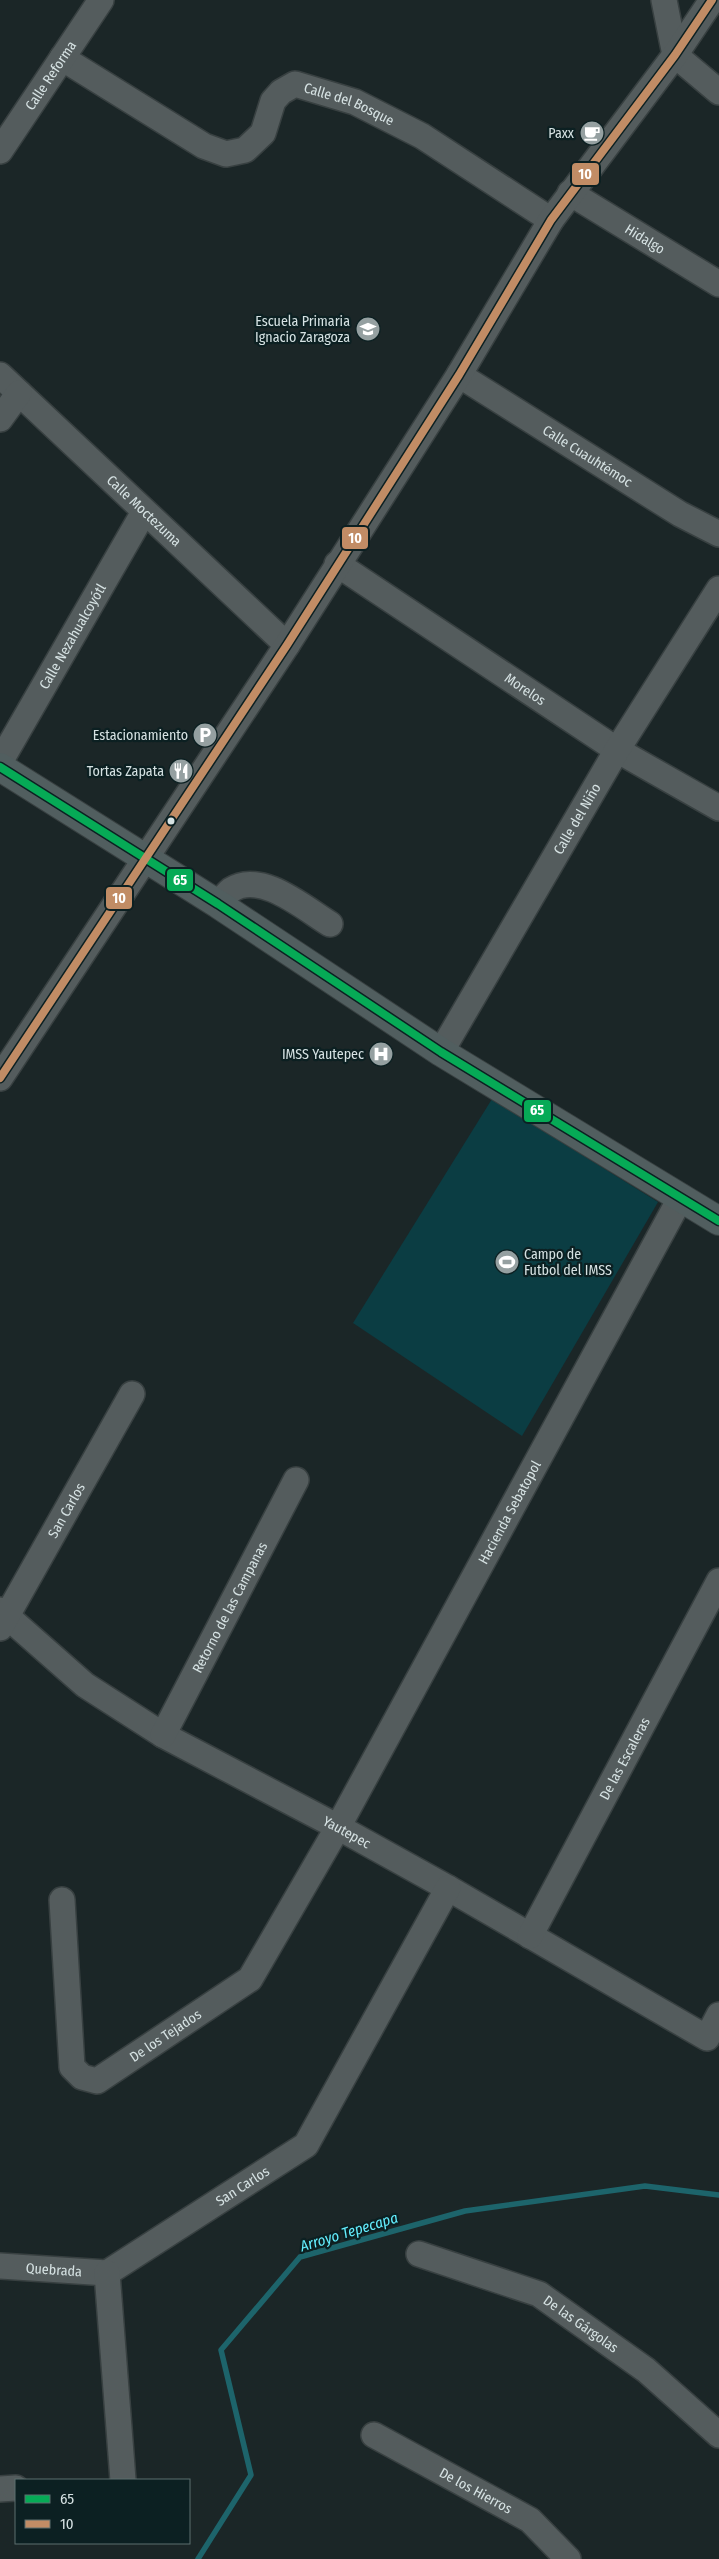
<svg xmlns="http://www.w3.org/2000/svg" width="719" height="2559" viewBox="0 0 719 2559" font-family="'Fira Sans Condensed',sans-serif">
	<rect width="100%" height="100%" fill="#1b2627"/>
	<path fill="#0b3d43" d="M 492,1099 L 658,1202 L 522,1436 L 353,1323 Z"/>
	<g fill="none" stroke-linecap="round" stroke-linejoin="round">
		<path stroke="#1d646b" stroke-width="5.5" d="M 198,2559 L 251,2475 L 221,2350 L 300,2257 L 465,2211 L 645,2186 L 719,2195"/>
		<defs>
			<g id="minor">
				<path d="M 664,0 L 675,55"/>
				<path d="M 675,55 L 719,92"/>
				<path id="s1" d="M 62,58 L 204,146 L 226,154 L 245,150 L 263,133 L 273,101 L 281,92 L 295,84 L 355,102 L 422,136 L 551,220"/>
				<path id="s2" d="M 0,151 L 101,0"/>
				<path id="s3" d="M 570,193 L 719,284"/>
				<path id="s4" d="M 0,375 L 287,645"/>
				<path id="s5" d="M 459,375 L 680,514 L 719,534"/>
				<path d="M 0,419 L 19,393"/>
				<path id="s6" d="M 337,564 L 617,750 L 719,808"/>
				<path id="s7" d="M 0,762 L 144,512"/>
				<path d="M 218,904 C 222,900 226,894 231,890 C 261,870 305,909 330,924"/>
				<path id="s8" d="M 441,1052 L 617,750 L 719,589"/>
				<path d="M 0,1078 L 287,645 L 459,375 L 551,220 L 675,55 L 712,0"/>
				<path id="s9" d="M 0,1610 L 85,1685 L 163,1735 L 338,1827 L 448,1888 L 707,2038 L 719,2015"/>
				<path id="s10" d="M 0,1628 L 132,1394"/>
				<path id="s11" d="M 163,1735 L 296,1480"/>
				<path id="s12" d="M 62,1900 L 72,2067 L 82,2077 L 97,2081 L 250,1979 L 338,1827 L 681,1197"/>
				<path id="s13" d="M 530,1936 L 719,1581"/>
				<path id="s14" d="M 419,2254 L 539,2294 L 646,2370 L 719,2435"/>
				<path id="s15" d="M 0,2266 L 107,2273"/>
				<path id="s16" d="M 107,2273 L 306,2145 L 448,1888"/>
				<path d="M 107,2273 L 123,2480"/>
				<path id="s17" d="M 374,2435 L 530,2520 L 568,2559"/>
				<path d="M 0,2489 L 16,2488"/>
			</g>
			<path id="major" d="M 0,767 L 218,904 L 441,1052 L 719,1221"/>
		</defs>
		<use href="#minor" stroke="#384041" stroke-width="28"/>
		<use href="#major" stroke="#384041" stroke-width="30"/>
		<use href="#minor" stroke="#545c5d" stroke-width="25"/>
		<use href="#major" stroke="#515e5f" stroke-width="28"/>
		<defs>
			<path id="bus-1" d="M 0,767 L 218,904 L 441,1052 L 719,1221"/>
			<path id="bus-2" d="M 0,1078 L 287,645 L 459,375 L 551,220 L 675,55 L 712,0"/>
		</defs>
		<use href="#bus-1" stroke="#0c2022" stroke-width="11"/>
		<use href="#bus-2" stroke="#0c2022" stroke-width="11"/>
		<use href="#bus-1" stroke="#06aa56" stroke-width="8"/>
		<use href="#bus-2" stroke="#c18c65" stroke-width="8"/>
	</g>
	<defs>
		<symbol id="cafe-disc" viewBox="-11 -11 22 22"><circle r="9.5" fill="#95a0a1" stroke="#0c2022"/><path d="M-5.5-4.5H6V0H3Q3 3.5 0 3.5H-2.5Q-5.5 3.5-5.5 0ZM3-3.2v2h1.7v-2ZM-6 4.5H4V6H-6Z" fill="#fff"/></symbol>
		<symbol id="school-disc" viewBox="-11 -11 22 22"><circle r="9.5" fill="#95a0a1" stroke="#0c2022"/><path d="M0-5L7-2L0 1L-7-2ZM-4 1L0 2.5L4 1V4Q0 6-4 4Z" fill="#fff"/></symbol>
		<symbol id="parking-disc" viewBox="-11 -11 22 22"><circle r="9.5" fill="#95a0a1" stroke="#0c2022"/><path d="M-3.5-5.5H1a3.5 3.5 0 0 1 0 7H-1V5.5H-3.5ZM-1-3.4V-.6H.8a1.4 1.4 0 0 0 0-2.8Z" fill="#fff"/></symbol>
		<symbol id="restaurant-disc" viewBox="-11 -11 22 22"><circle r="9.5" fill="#95a0a1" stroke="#0c2022"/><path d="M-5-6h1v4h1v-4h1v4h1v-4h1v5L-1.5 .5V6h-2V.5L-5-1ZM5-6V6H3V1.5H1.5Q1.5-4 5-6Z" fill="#fff"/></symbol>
		<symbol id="hospital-disc" viewBox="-11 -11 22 22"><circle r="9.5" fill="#95a0a1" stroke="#0c2022"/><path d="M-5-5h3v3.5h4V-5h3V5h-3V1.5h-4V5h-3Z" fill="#fff"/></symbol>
		<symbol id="stadium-disc" viewBox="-11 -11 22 22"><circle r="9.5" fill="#95a0a1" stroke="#0c2022"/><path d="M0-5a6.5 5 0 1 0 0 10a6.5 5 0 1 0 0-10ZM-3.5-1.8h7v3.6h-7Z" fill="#fff"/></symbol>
	</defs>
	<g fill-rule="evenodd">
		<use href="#cafe-disc" x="578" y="119" width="28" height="28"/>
		<use href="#school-disc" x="354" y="315" width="28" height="28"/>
		<use href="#parking-disc" x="191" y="721" width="28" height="28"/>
		<use href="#restaurant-disc" x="167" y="757" width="28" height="28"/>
		<use href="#hospital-disc" x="367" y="1040" width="28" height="28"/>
		<use href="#stadium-disc" x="493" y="1248" width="28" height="28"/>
	</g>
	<circle fill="#d6e2e3" stroke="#0c2022" stroke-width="2" cx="171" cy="821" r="4.5"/>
	<g text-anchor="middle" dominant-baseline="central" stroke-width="4.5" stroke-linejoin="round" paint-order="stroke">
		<g font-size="14" fill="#d6e2e3" stroke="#0c2022">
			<text stroke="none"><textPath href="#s2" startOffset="91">Calle Reforma</textPath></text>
			<text stroke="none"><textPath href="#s1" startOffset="354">Calle del Bosque</textPath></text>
			<text stroke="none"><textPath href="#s3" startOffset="88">Hidalgo</textPath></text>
			<text stroke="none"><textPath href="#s5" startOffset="152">Calle Cuauhtémoc</textPath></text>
			<text stroke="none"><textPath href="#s4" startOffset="198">Calle Moctezuma</textPath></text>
			<text stroke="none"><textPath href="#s7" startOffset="145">Calle Nezahualcoyótl</textPath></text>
			<text stroke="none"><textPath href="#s6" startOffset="226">Morelos</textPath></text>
			<text stroke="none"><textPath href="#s8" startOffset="270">Calle del Niño</textPath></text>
			<text stroke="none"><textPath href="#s10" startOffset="135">San Carlos</textPath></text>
			<text stroke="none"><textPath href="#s12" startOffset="915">Hacienda Sebatopol</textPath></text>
			<text stroke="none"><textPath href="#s11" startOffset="144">Retorno de las Campanas</textPath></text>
			<text stroke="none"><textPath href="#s13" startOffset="201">De las Escaleras</textPath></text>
			<text stroke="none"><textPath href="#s9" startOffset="414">Yautepec</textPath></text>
			<text stroke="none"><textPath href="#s12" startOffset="279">De los Tejados</textPath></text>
			<text stroke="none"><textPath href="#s16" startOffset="161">San Carlos</textPath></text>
			<text stroke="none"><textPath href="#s15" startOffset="54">Quebrada</textPath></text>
			<text stroke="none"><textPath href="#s14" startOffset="178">De las Gárgolas</textPath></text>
			<text stroke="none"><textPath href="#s17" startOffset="116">De los Hierros</textPath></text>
		</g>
		<g font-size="14" fill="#d6e2e3" stroke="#0c2022" text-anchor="end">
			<text x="574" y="133">Paxx</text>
			<text x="350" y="321">Escuela Primaria<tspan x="350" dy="16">Ignacio Zaragoza</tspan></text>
			<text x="188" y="735">Estacionamiento</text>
			<text x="164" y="771">Tortas Zapata</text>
			<text x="364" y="1054">IMSS Yautepec</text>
			<text x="524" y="1254" text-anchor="start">Campo de<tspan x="524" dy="16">Futbol del IMSS</tspan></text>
		</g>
		<g font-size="15" font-style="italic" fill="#63eefe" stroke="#0c2022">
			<text transform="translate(349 2232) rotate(-17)">Arroyo Tepecapa</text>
		</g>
	</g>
	<g stroke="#0c2022" stroke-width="2">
		<rect x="571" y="162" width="29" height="24" rx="5" fill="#c18c65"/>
		<rect x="341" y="526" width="28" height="24" rx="5" fill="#c18c65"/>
		<rect x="166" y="868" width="28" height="24" rx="5" fill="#06aa56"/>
		<rect x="105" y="886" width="28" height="24" rx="5" fill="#c18c65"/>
		<rect x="523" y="1099" width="29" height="24" rx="5" fill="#06aa56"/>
	</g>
	<g font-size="14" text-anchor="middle" font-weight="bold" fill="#fff">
		<text x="585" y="179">10</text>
		<text x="355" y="543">10</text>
		<text x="180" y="885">65</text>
		<text x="119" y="903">10</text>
		<text x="537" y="1115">65</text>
	</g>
	<rect x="15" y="2479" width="175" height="65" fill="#0c2022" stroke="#5d6e6f"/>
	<rect x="25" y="2495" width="25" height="8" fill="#06aa56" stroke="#5d6e6f"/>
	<text x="60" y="2504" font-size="15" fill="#d6e2e3">65</text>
	<rect x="25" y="2520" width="25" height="8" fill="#c18c65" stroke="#5d6e6f"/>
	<text x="60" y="2529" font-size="15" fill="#d6e2e3">10</text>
</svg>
